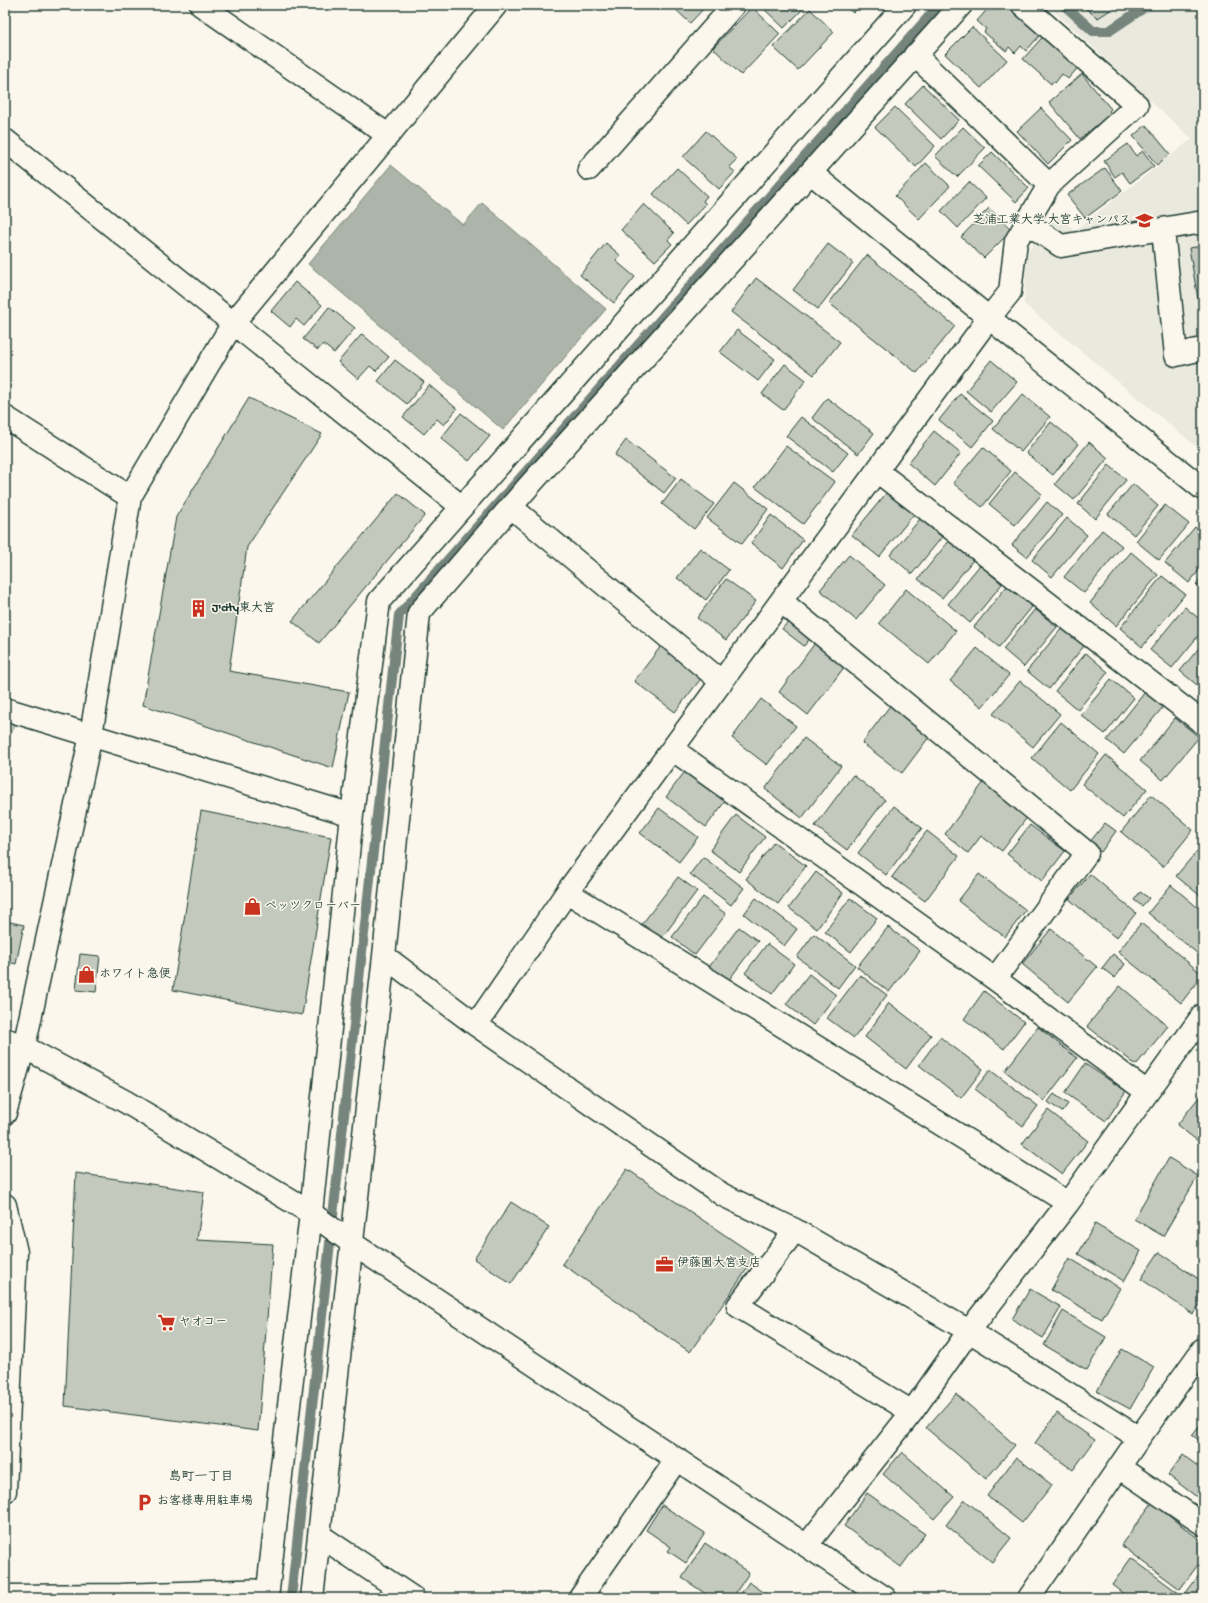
<svg xmlns="http://www.w3.org/2000/svg" width="1208" height="1603" viewBox="0 0 1208 1603" font-family="'Gochi Hand','Klee One',sans-serif">
	<rect width="100%" height="100%" fill="#fbf7ec"/>
	<filter id="ink" filterUnits="userSpaceOnUse"><feTurbulence type="fractalNoise" baseFrequency=".025" numOctaves="2"/><feDisplacementMap in="SourceGraphic" scale="8" xChannelSelector="R" yChannelSelector="G"/><feConvolveMatrix kernelMatrix="1 2 1 2 8 2 1 2 1" color-interpolation-filters="sRGB"/></filter>
	<g filter="url(#ink)">
		<path fill="#eae9de" d="M 1047,5 L 1203,5 L 1203,452 L 1024,304 L 1027,254 L 1053,213 L 1075,230 L 1192,139 Z"/>
		<path fill="#dbdcd1" stroke="#7d8c82" d="M 5,722 L 15,725 L 11,734 L 5,733 Z"/>
		<path fill="#adb4aa" stroke="#74847b" d="M 391,165 L 463,225 L 482,203 L 606,309 L 503,430 L 308,264 Z"/>
		<g fill="none" stroke-linecap="round" stroke-linejoin="round">
			<path stroke="#74847b" stroke-width="10" d="M 1064,5 L 1093,31 L 1109,31 L 1148,5
				M 291,1598 L 399,615 L 939,5"/>
		</g>
		<path fill="#c4c9be" stroke="#1f3d34" d="M 671,5 L 707,5 L 690,23 Z
			M 760,5 L 807,5 L 784,28 Z
			M 844,5 L 861,5 L 853,13 Z
			M 991,5 L 1007,5 L 1041,34 L 1026,51 L 1021,46 L 1015,53 L 1009,47 L 1006,51 L 984,32 L 986,29 L 977,21 Z
			M 1081,5 L 1118,5 L 1098,18 Z
			M 752,7 L 780,34 L 741,75 L 713,48 Z
			M 810,9 L 834,32 L 798,70 L 773,47 Z
			M 972,27 L 1007,60 L 981,88 L 945,54 Z
			M 1047,32 L 1082,63 L 1068,79 L 1062,74 L 1055,83 L 1053,81 L 1051,84 L 1023,59 Z
			M 1082,74 L 1111,109 L 1109,111 L 1111,113 L 1080,139 L 1049,102 Z
			M 923,85 L 959,120 L 941,139 L 905,104 Z
			M 895,107 L 935,146 L 916,167 L 875,127 Z
			M 1041,108 L 1072,140 L 1048,164 L 1017,131 Z
			M 1146,125 L 1170,154 L 1157,165 L 1133,136 Z
			M 963,127 L 985,148 L 957,177 L 935,156 Z
			M 706,131 L 737,159 L 729,167 L 735,172 L 719,189 L 683,157 Z
			M 1128,144 L 1136,156 L 1143,151 L 1154,166 L 1130,183 L 1122,172 L 1115,177 L 1104,161 Z
			M 992,152 L 1029,188 L 1016,202 L 978,166 Z
			M 926,163 L 950,186 L 919,219 L 895,196 Z
			M 677,168 L 707,196 L 703,201 L 706,204 L 686,225 L 653,194 Z
			M 1105,168 L 1122,191 L 1085,218 L 1067,195 Z
			M 969,182 L 986,198 L 958,228 L 941,211 Z
			M 644,204 L 674,233 L 668,240 L 672,244 L 655,261 L 621,230 Z
			M 989,208 L 1012,230 L 984,258 L 961,237 Z
			M 606,243 L 621,256 L 616,261 L 635,277 L 614,303 L 580,275 Z
			M 828,244 L 853,263 L 818,309 L 793,290 Z
			M 1203,246 L 1203,327 L 1189,248 Z
			M 867,255 L 955,326 L 917,373 L 829,303 Z
			M 756,278 L 840,342 L 814,375 L 731,312 Z
			M 295,282 L 322,305 L 304,326 L 296,319 L 290,327 L 271,311 Z
			M 329,307 L 355,328 L 334,353 L 323,344 L 318,350 L 303,339 Z
			M 737,330 L 775,359 L 758,381 L 720,352 Z
			M 362,334 L 389,357 L 376,371 L 370,366 L 358,379 L 338,362 Z
			M 395,360 L 424,382 L 407,404 L 378,381 Z
			M 991,360 L 1017,382 L 991,412 L 966,391 Z
			M 785,364 L 806,380 L 783,410 L 762,394 Z
			M 429,385 L 457,409 L 444,425 L 437,419 L 424,434 L 403,417 Z
			M 960,394 L 993,421 L 972,447 L 939,420 Z
			M 1023,394 L 1050,417 L 1021,452 L 993,429 Z
			M 249,398 L 322,434 L 247,547 L 229,671 L 349,692 L 333,768 L 143,705 L 176,517 Z
			M 827,398 L 874,433 L 858,454 L 812,418 Z
			M 461,413 L 490,436 L 469,461 L 441,438 Z
			M 801,417 L 848,453 L 833,472 L 786,436 Z
			M 1051,422 L 1078,444 L 1053,475 L 1026,453 Z
			M 934,431 L 961,453 L 935,486 L 908,463 Z
			M 626,440 L 676,478 L 664,493 L 615,455 Z
			M 1089,442 L 1108,458 L 1074,500 L 1055,484 Z
			M 786,446 L 835,482 L 803,524 L 755,487 Z
			M 983,447 L 1011,471 L 982,507 L 953,483 Z
			M 1109,465 L 1126,480 L 1095,519 L 1078,504 Z
			M 1015,472 L 1042,494 L 1015,525 L 989,504 Z
			M 681,479 L 714,504 L 694,529 L 662,504 Z
			M 734,483 L 768,509 L 742,544 L 707,518 Z
			M 1133,484 L 1158,506 L 1134,535 L 1108,514 Z
			M 888,491 L 915,513 L 879,557 L 852,535 Z
			M 398,493 L 425,515 L 319,643 L 292,621 Z
			M 1047,502 L 1062,515 L 1027,557 L 1012,545 Z
			M 1165,505 L 1189,524 L 1159,560 L 1136,541 Z
			M 771,515 L 803,540 L 783,568 L 751,543 Z
			M 1067,518 L 1087,535 L 1052,577 L 1032,560 Z
			M 920,519 L 942,537 L 912,574 L 890,555 Z
			M 1195,527 L 1203,533 L 1203,565 L 1189,583 L 1165,563 Z
			M 1102,530 L 1122,546 L 1084,593 L 1064,577 Z
			M 949,541 L 973,560 L 942,598 L 918,579 Z
			M 700,548 L 729,570 L 706,600 L 677,578 Z
			M 1131,552 L 1158,575 L 1116,626 L 1090,603 Z
			M 849,555 L 885,585 L 856,620 L 820,590 Z
			M 980,565 L 1002,584 L 970,623 L 948,604 Z
			M 1162,576 L 1185,594 L 1142,647 L 1120,628 Z
			M 1203,576 L 1203,590 L 1196,584 Z
			M 726,579 L 756,601 L 726,640 L 697,618 Z
			M 1007,586 L 1032,607 L 999,647 L 974,627 Z
			M 906,589 L 956,631 L 929,664 L 879,623 Z
			M 1185,607 L 1203,622 L 1203,630 L 1172,668 L 1150,650 Z
			M 1035,609 L 1057,627 L 1024,667 L 1003,649 Z
			M 792,617 L 814,633 L 804,646 L 782,629 Z
			M 1062,628 L 1084,646 L 1049,689 L 1027,671 Z
			M 815,643 L 845,666 L 808,715 L 779,692 Z
			M 1203,643 L 1203,690 L 1180,671 Z
			M 662,645 L 703,676 L 675,712 L 634,681 Z
			M 977,648 L 1009,675 L 982,707 L 950,681 Z
			M 1086,653 L 1108,672 L 1078,710 L 1055,691 Z
			M 1111,679 L 1134,698 L 1105,734 L 1081,715 Z
			M 1020,681 L 1060,714 L 1033,747 L 993,714 Z
			M 1145,692 L 1163,707 L 1124,754 L 1107,740 Z
			M 761,699 L 796,726 L 767,765 L 732,738 Z
			M 892,703 L 932,733 L 902,773 L 862,743 Z
			M 1175,718 L 1199,737 L 1163,780 L 1140,761 Z
			M 1061,722 L 1099,754 L 1070,790 L 1032,758 Z
			M 804,738 L 841,766 L 802,818 L 765,789 Z
			M 1106,755 L 1147,789 L 1123,818 L 1082,784 Z
			M 686,770 L 726,800 L 706,827 L 666,797 Z
			M 853,775 L 885,800 L 847,850 L 815,826 Z
			M 984,782 L 1028,816 L 1002,851 L 981,836 L 968,853 L 945,834 Z
			M 1151,795 L 1193,830 L 1163,867 L 1121,832 Z
			M 894,806 L 922,828 L 886,875 L 858,853 Z
			M 659,808 L 698,837 L 679,862 L 640,833 Z
			M 201,811 L 331,837 L 302,1015 L 173,990 Z
			M 736,815 L 765,837 L 739,872 L 710,850 Z
			M 1105,823 L 1116,831 L 1101,852 L 1089,843 Z
			M 1030,825 L 1065,851 L 1042,881 L 1007,854 Z
			M 927,831 L 959,856 L 925,901 L 892,877 Z
			M 774,842 L 806,866 L 778,904 L 746,879 Z
			M 1203,844 L 1203,898 L 1176,876 Z
			M 703,857 L 744,888 L 731,905 L 690,874 Z
			M 816,872 L 843,893 L 817,929 L 789,908 Z
			M 979,874 L 1026,910 L 1005,937 L 958,901 Z
			M 1090,874 L 1136,913 L 1116,938 L 1069,899 Z
			M 678,877 L 697,891 L 661,939 L 642,924 Z
			M 1171,885 L 1203,912 L 1203,958 L 1148,913 Z
			M 1140,892 L 1149,898 L 1142,906 L 1134,900 Z
			M 703,897 L 726,914 L 695,955 L 672,937 Z
			M 756,898 L 797,929 L 784,946 L 744,914 Z
			M 850,898 L 877,918 L 851,952 L 825,932 Z
			M 5,921 L 24,925 L 16,964 L 5,961 Z
			M 1141,923 L 1203,975 L 1181,1003 L 1118,952 Z
			M 739,927 L 758,941 L 728,981 L 709,967 Z
			M 888,927 L 920,951 L 889,992 L 857,967 Z
			M 1051,929 L 1097,967 L 1068,1002 L 1022,964 Z
			M 814,934 L 855,965 L 838,988 L 797,957 Z
			M 767,944 L 794,964 L 772,994 L 745,973 Z
			M 80,954 L 100,956 L 96,992 L 76,990 Z
			M 1113,954 L 1125,964 L 1115,978 L 1102,968 Z
			M 809,974 L 836,995 L 813,1025 L 786,1004 Z
			M 860,975 L 887,995 L 854,1038 L 827,1018 Z
			M 1120,986 L 1168,1026 L 1136,1065 L 1087,1026 Z
			M 984,991 L 1024,1022 L 1004,1049 L 964,1019 Z
			M 889,1003 L 931,1035 L 906,1069 L 865,1037 Z
			M 1038,1027 L 1077,1058 L 1044,1101 L 1005,1071 Z
			M 940,1037 L 983,1069 L 961,1098 L 919,1065 Z
			M 1085,1064 L 1126,1091 L 1106,1121 L 1065,1093 Z
			M 990,1070 L 1038,1106 L 1023,1126 L 975,1089 Z
			M 1203,1092 L 1203,1145 L 1177,1125 Z
			M 1054,1094 L 1068,1104 L 1062,1112 L 1048,1102 Z
			M 1048,1110 L 1088,1141 L 1062,1174 L 1022,1144 Z
			M 1169,1158 L 1198,1176 L 1163,1236 L 1134,1219 Z
			M 627,1169 L 756,1256 L 690,1352 L 562,1264 Z
			M 76,1173 L 204,1192 L 197,1240 L 273,1244 L 258,1431 L 65,1406 Z
			M 511,1202 L 549,1227 L 511,1284 L 474,1259 Z
			M 1095,1224 L 1141,1251 L 1124,1281 L 1078,1254 Z
			M 1159,1252 L 1203,1282 L 1203,1300 L 1193,1314 L 1141,1279 Z
			M 1069,1258 L 1120,1288 L 1102,1319 L 1051,1290 Z
			M 1030,1289 L 1061,1307 L 1043,1338 L 1012,1319 Z
			M 1063,1311 L 1106,1337 L 1087,1370 L 1044,1345 Z
			M 1122,1349 L 1154,1367 L 1130,1409 L 1097,1391 Z
			M 956,1394 L 1015,1445 L 986,1479 L 926,1428 Z
			M 1057,1413 L 1095,1440 L 1073,1470 L 1035,1443 Z
			M 1203,1421 L 1203,1443 L 1192,1435 Z
			M 902,1452 L 954,1497 L 934,1519 L 883,1474 Z
			M 1183,1455 L 1203,1470 L 1202,1501 L 1168,1475 Z
			M 1016,1457 L 1052,1485 L 1022,1523 L 987,1496 Z
			M 867,1493 L 925,1534 L 901,1567 L 844,1526 Z
			M 965,1500 L 1011,1538 L 992,1562 L 946,1525 Z
			M 1152,1503 L 1203,1542 L 1203,1558 L 1180,1589 L 1121,1545 Z
			M 662,1505 L 705,1533 L 686,1563 L 668,1551 L 671,1547 L 646,1530 Z
			M 705,1543 L 749,1573 L 732,1598 L 712,1598 L 682,1578 Z
			M 1131,1558 L 1180,1594 L 1177,1598 L 1129,1598 L 1112,1585 Z
			M 1203,1570 L 1203,1598 L 1182,1598 Z
			M 749,1582 L 772,1598 L 738,1598 Z"/>
		<g fill="none" stroke-linecap="round" stroke-linejoin="round">
			<defs>
				<path id="minor" d="M 201,5 L 388,135
					M 915,55 L 1049,185
					M 5,140 L 462,507
					M 589,169 L 734,5
					M 811,173 L 989,318 L 1203,489
					M 1027,223 L 1061,246 L 1203,222
					M 1163,230 L 1176,355 L 1202,349
					M 5,417 L 130,497
					M 877,471 L 1203,723
					M 511,507 L 722,682
					M 781,601 L 1087,853 L 995,979
					M 5,709 L 352,815
					M 672,749 L 995,979 L 1147,1092
					M 567,892 L 1068,1203
					M 384,956 L 476,1025 L 723,1195 L 795,1230 L 969,1331 L 1139,1438
					M 476,1025 L 567,892 L 989,318 L 1010,292 L 1016,241 L 1049,185 L 1137,105 L 1023,5
					M 5,1039 L 24,1047 L 126,1102 L 311,1213 L 353,1244 L 885,1598
					M 5,1113 L 24,1047 L 91,735 L 130,497 L 233,323 L 496,5
					M 5,1205 L 16,1252 L 5,1491
					M 795,1230 L 738,1306 L 912,1412
					M 1119,1467 L 1203,1524
					M 319,1535 L 413,1598
					M 807,1545 L 912,1412 L 969,1331 L 1068,1203 L 1203,1015
					M 5,1596 L 121,1595 L 268,1590
					M 267,1598 L 311,1213 L 352,815 L 379,601 L 905,5
					M 312,1598 L 384,956 L 419,613 L 527,488 L 961,5
					M 580,1598 L 677,1459
					M 1029,1598 L 1139,1438 L 1203,1349"/>
			</defs>
			<use href="#minor" stroke="#1f3d34" stroke-width="25"/>
			<use href="#minor" stroke="#fbf7ec" stroke-width="22"/>
		</g>
	</g>
	<defs>
		<symbol id="university-bare" viewBox="-9 -9 18 18"><path d="M0-5L7-2L0 1L-7-2ZM-4 1L0 2.5L4 1V4Q0 6-4 4Z" fill="#c8321e" stroke="#fbf7ec" stroke-width="2.5" paint-order="stroke"/></symbol>
		<symbol id="building-bare" viewBox="-9 -9 18 18"><path d="M-4-6H4V6H1V3H-1V6H-4ZM-2.5-4.3h1.7v1.8h-1.7ZM.8-4.3h1.7v1.8H.8ZM-2.5-1h1.7V.8h-1.7ZM.8-1h1.7V.8H.8Z" fill="#c8321e" stroke="#fbf7ec" stroke-width="2.5" paint-order="stroke"/></symbol>
		<symbol id="shop-bare" viewBox="-9 -9 18 18"><path d="M-5-2.5h2.3a2.7 3.5 0 0 1 5.4 0H5L5.5 6h-11ZM-1.5-2.5h3a1.5 2.3 0 0 0-3 0Z" fill="#c8321e" stroke="#fbf7ec" stroke-width="2.5" paint-order="stroke"/></symbol>
		<symbol id="office-bare" viewBox="-9 -9 18 18"><path d="M-6-3h4V-5.5h4V-3h4V5H-6ZM-1-4.5V-3h2v-1.5ZM-6 0V1H6V0Z" fill="#c8321e" stroke="#fbf7ec" stroke-width="2.5" paint-order="stroke"/></symbol>
		<symbol id="supermarket-bare" viewBox="-9 -9 18 18"><path d="M-6-5.5h2.5l.6 2H6L4.5 2H-2.5L-4.4-4H-6ZM-1.5 3.2a1.3 1.3 0 1 0 .1 0ZM3 3.2a1.3 1.3 0 1 0 .1 0Z" fill="#c8321e" stroke="#fbf7ec" stroke-width="2.5" paint-order="stroke"/></symbol>
		<symbol id="parking-bare" viewBox="-9 -9 18 18"><path d="M-3.5-5.5H1a3.5 3.5 0 0 1 0 7H-1V5.5H-3.5ZM-1-3.4V-.6H.8a1.4 1.4 0 0 0 0-2.8Z" fill="#c8321e" stroke="#fbf7ec" stroke-width="2.5" paint-order="stroke"/></symbol>
	</defs>
	<g fill-rule="evenodd">
		<use href="#university-bare" x="1132" y="208" width="25" height="25"/>
		<use href="#building-bare" x="186" y="596" width="25" height="25"/>
		<use href="#shop-bare" x="240" y="894" width="25" height="25"/>
		<use href="#shop-bare" x="74" y="962" width="25" height="25"/>
		<use href="#office-bare" x="652" y="1252" width="25" height="25"/>
		<use href="#supermarket-bare" x="154" y="1310" width="25" height="25"/>
		<use href="#parking-bare" x="132" y="1490" width="25" height="25"/>
	</g>
	<g text-anchor="middle" dominant-baseline="central" stroke-width="3" stroke-linejoin="round" paint-order="stroke">
		<g font-size="12" font-weight="bold" fill="#1f3d34" stroke="#fbf7ec" text-anchor="start">
			<text x="1131" y="221" text-anchor="end">芝浦工業大学 大宮キャンパス</text>
			<text x="212" y="609">J'city東大宮</text>
			<text x="265" y="907">ペッツクローバー</text>
			<text x="99" y="975">ホワイト急便</text>
			<text x="677" y="1264">伊藤園大宮支店</text>
			<text x="179" y="1323">ヤオコー</text>
			<text x="157" y="1502">お客様専用駐車場</text>
		</g>
		<g font-size="13" font-weight="bold" fill="#1f3d34" stroke="#fbf7ec">
			<text x="201" y="1477">島町一丁目</text>
		</g>
	</g>
	<rect width="1208" height="1603" fill="none" stroke="#fbf7ec" stroke-width="20"/>
	<rect x="10" y="10" width="1188" height="1583" fill="none" stroke="#1f3d34" stroke-width="1.5" filter="url(#ink)"/>
</svg>
